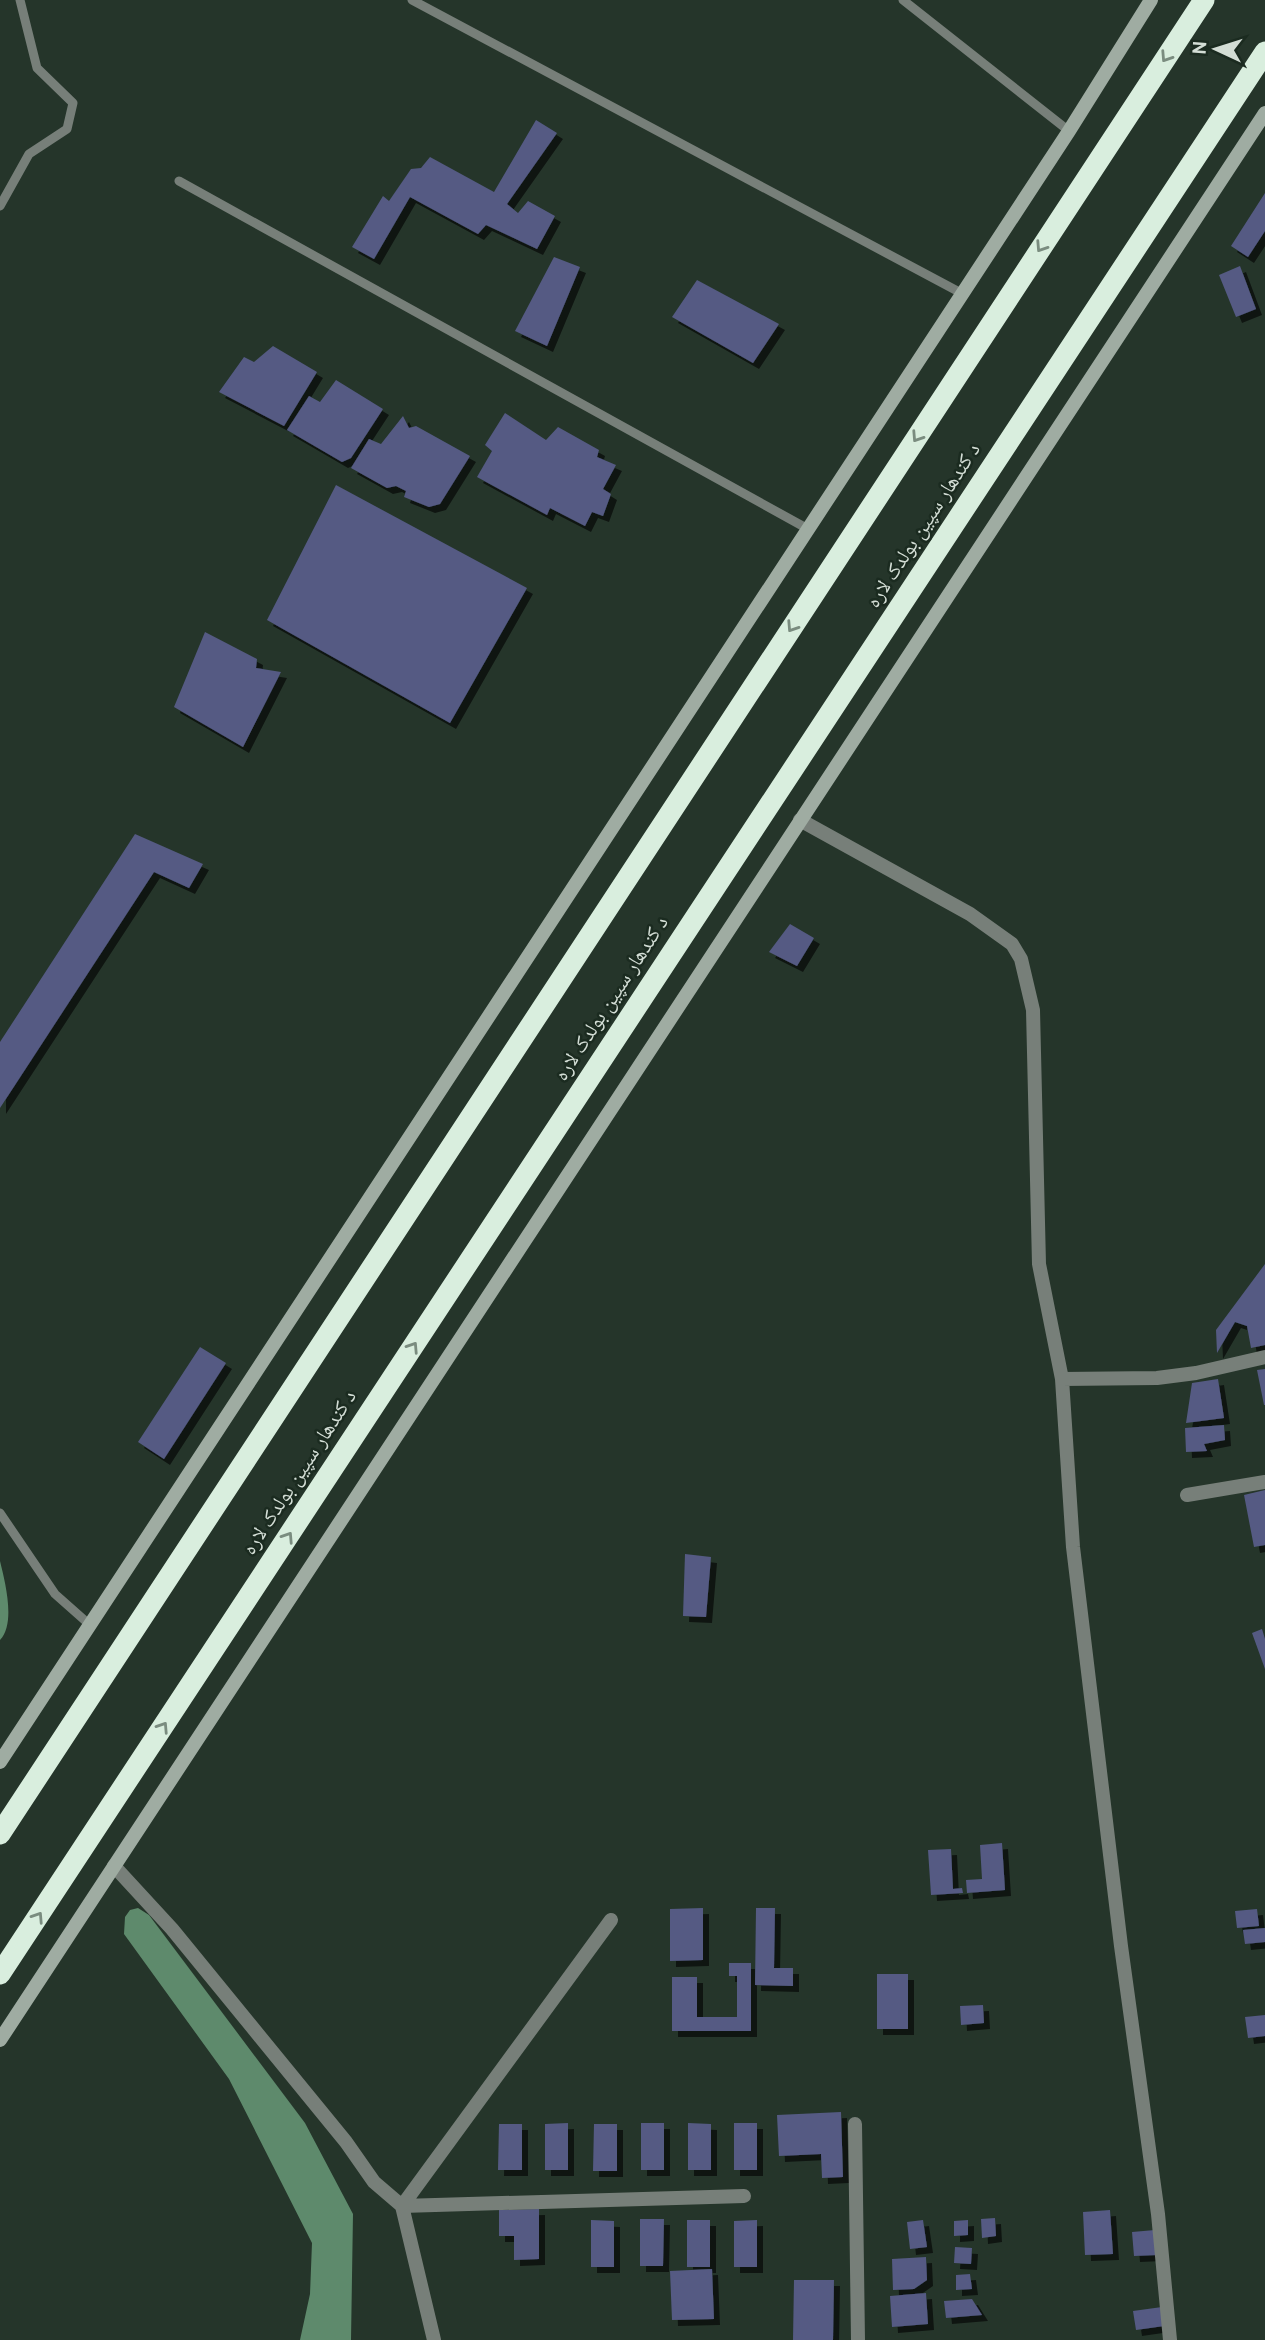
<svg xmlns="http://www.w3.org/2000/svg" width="1265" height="2340" viewBox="0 0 1265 2340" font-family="Overpass,'Noto Naskh Arabic',sans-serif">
	<defs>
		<filter id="shadow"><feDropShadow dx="6" dy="6" stdDeviation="0" flood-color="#0009"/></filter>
	</defs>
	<rect width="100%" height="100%" fill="#25352a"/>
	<path fill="#5e8a6c" d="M 0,1561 C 5,1582 16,1623 0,1640 Z
		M 138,1908 L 149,1915 L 305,2123 L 353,2214 L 351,2340 L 300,2340 L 310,2294 L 312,2243 L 229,2079 L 124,1934 L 125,1917 L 130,1910 Z"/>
	<path fill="#545a83" filter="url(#shadow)" d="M 536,120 L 557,133 L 507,204 L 518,213 L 528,201 L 555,216 L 537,249 L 486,225 L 478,234 L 410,197 L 374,259 L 352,247 L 383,196 L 389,201 L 411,169 L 421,168 L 430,157 L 494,192 Z
		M 1265,193 L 1265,231 L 1248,257 L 1231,246 Z
		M 554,257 L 580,267 L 547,346 L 515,331 Z
		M 1240,266 L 1256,309 L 1236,317 L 1219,275 Z
		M 697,280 L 779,324 L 753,363 L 672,317 Z
		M 273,346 L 317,372 L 284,426 L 219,392 L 244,357 L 254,362 Z
		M 336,380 L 383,409 L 351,458 L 342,462 L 287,430 L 309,396 L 320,402 Z
		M 505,413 L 546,440 L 558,427 L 599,450 L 597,457 L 616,465 L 603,489 L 611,494 L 603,516 L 592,512 L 585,526 L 550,508 L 547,515 L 477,477 L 492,451 L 485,445 Z
		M 403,416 L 409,428 L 416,426 L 470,456 L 440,504 L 429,507 L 404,497 L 406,491 L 396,486 L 387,488 L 351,468 L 369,439 L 381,444 Z
		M 336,485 L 527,588 L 450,723 L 267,620 Z
		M 205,632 L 257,659 L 256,668 L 281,672 L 243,747 L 174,707 Z
		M 135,834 L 203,864 L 189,888 L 154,872 L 0,1108 L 0,1042 Z
		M 790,924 L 814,938 L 797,966 L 769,952 Z
		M 1265,1264 L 1265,1345 L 1251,1348 L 1247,1326 L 1235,1322 L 1217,1353 L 1216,1330 Z
		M 200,1347 L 226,1363 L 164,1459 L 138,1442 Z
		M 1265,1369 L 1265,1405 L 1264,1405 L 1257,1370 Z
		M 1218,1379 L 1224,1418 L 1186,1423 L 1192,1383 Z
		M 1224,1425 L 1225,1440 L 1204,1444 L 1207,1451 L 1186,1452 L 1185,1428 Z
		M 1265,1490 L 1265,1545 L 1254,1547 L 1244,1495 Z
		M 685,1554 L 711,1557 L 706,1617 L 683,1616 Z
		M 1262,1629 L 1265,1639 L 1265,1669 L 1252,1633 Z
		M 1002,1843 L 1005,1890 L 967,1893 L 966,1880 L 982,1879 L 980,1845 Z
		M 951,1849 L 953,1889 L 962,1888 L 963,1893 L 931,1895 L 928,1850 Z
		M 703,1908 L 703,1960 L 670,1961 L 670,1909 Z
		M 756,1908 L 775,1908 L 774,1968 L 793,1968 L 793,1986 L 755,1985 Z
		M 1257,1909 L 1259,1926 L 1237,1928 L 1235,1911 Z
		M 1265,1928 L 1265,1942 L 1245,1944 L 1243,1930 Z
		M 729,1963 L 751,1963 L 751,2031 L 672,2031 L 672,1977 L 697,1977 L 697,2017 L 737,2017 L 737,1976 L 729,1976 Z
		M 877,1974 L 908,1974 L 908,2029 L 877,2029 Z
		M 983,2005 L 984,2023 L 961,2025 L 960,2006 Z
		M 1265,2015 L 1265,2036 L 1248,2038 L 1245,2017 Z
		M 841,2112 L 843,2177 L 822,2178 L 821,2154 L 779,2156 L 777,2115 Z
		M 568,2123 L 568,2170 L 545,2170 L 545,2124 Z
		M 641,2123 L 664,2123 L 664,2170 L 641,2170 Z
		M 688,2123 L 711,2124 L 711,2170 L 688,2170 Z
		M 734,2123 L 757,2123 L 757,2170 L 734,2170 Z
		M 499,2124 L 522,2124 L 522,2170 L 498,2170 Z
		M 594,2124 L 617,2124 L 617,2171 L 593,2171 Z
		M 539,2209 L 539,2259 L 514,2260 L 514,2236 L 499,2236 L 499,2210 Z
		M 1110,2210 L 1113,2254 L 1085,2255 L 1083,2212 Z
		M 995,2218 L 996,2236 L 982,2238 L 981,2219 Z
		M 640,2219 L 664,2219 L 663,2266 L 640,2266 Z
		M 591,2220 L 614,2221 L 614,2267 L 591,2267 Z
		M 687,2220 L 710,2220 L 710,2267 L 687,2267 Z
		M 757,2220 L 757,2267 L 734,2267 L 734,2221 Z
		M 923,2220 L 927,2247 L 910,2249 L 907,2222 Z
		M 968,2220 L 968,2235 L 954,2236 L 954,2221 Z
		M 1155,2230 L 1157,2255 L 1134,2256 L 1132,2232 Z
		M 955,2247 L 972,2248 L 971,2264 L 954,2263 Z
		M 926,2257 L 927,2280 L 914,2289 L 893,2290 L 892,2259 Z
		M 712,2269 L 714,2319 L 672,2320 L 670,2271 Z
		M 970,2274 L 972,2289 L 956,2290 L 956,2275 Z
		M 794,2280 L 834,2280 L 833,2340 L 793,2340 Z
		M 926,2293 L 928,2324 L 892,2327 L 890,2296 Z
		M 972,2299 L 982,2315 L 946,2318 L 944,2301 Z
		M 1162,2307 L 1164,2326 L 1136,2330 L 1133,2311 Z"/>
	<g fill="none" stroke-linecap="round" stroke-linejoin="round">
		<path stroke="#777f79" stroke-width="9" d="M 412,0 L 963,294
			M 903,0 L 1069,131
			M 179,181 L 808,529
			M 0,206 L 29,154 L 67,129 L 73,103 L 37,68 L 20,0
			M 0,1513 L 55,1594 L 90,1625"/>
		<path stroke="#777f79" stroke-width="14" d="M 800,820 L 970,914 L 1012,944 L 1021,959 L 1033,1010 L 1039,1264 L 1062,1379 L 1073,1547 L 1121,1946 L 1158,2214 L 1170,2340
			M 1062,1379 L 1157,1378 L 1196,1373 L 1265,1357
			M 1187,1495 L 1265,1482
			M 114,1866 L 172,1929 L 346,2142 L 374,2182 L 402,2206 L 434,2340
			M 855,2124 L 858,2340
			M 402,2206 L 611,1920
			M 402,2206 L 744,2196"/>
		<path stroke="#9faca2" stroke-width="14" d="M 0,1762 L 1069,131 L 1151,0
			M 0,2040 L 1265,113"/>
		<path stroke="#d9eede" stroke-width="21" d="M 0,1834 L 1204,0
			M 0,1974 L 1265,52"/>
	</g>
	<defs><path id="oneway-chevron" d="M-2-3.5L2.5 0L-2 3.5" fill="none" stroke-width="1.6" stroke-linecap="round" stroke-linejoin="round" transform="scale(1.75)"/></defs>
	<g stroke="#7a8c7f">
		<use href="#oneway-chevron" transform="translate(1166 57) rotate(123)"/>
		<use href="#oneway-chevron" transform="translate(1041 247) rotate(123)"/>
		<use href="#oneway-chevron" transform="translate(917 437) rotate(123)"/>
		<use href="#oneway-chevron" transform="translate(792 627) rotate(123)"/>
		<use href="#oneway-chevron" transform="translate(413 1347) rotate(-57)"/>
		<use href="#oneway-chevron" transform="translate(288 1537) rotate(-57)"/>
		<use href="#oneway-chevron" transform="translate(163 1727) rotate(-57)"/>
		<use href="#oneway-chevron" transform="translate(38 1917) rotate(-57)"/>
	</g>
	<g text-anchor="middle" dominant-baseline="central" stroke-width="5" stroke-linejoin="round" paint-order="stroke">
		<g font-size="21" fill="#d3ddd5" stroke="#1b2b20">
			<text transform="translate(924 526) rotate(-57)">د کندهار سپین بولدک لاره</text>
			<text transform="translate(612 999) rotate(-57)">د کندهار سپین بولدک لاره</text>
			<text transform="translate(300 1473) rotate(-57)">د کندهار سپین بولدک لاره</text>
		</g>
	</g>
	<g transform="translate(1216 49) rotate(274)" stroke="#1b2b20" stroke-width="5" paint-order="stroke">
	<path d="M0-5L12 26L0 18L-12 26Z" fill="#d3ddd5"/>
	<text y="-10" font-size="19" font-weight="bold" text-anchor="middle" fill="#d3ddd5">N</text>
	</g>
</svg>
